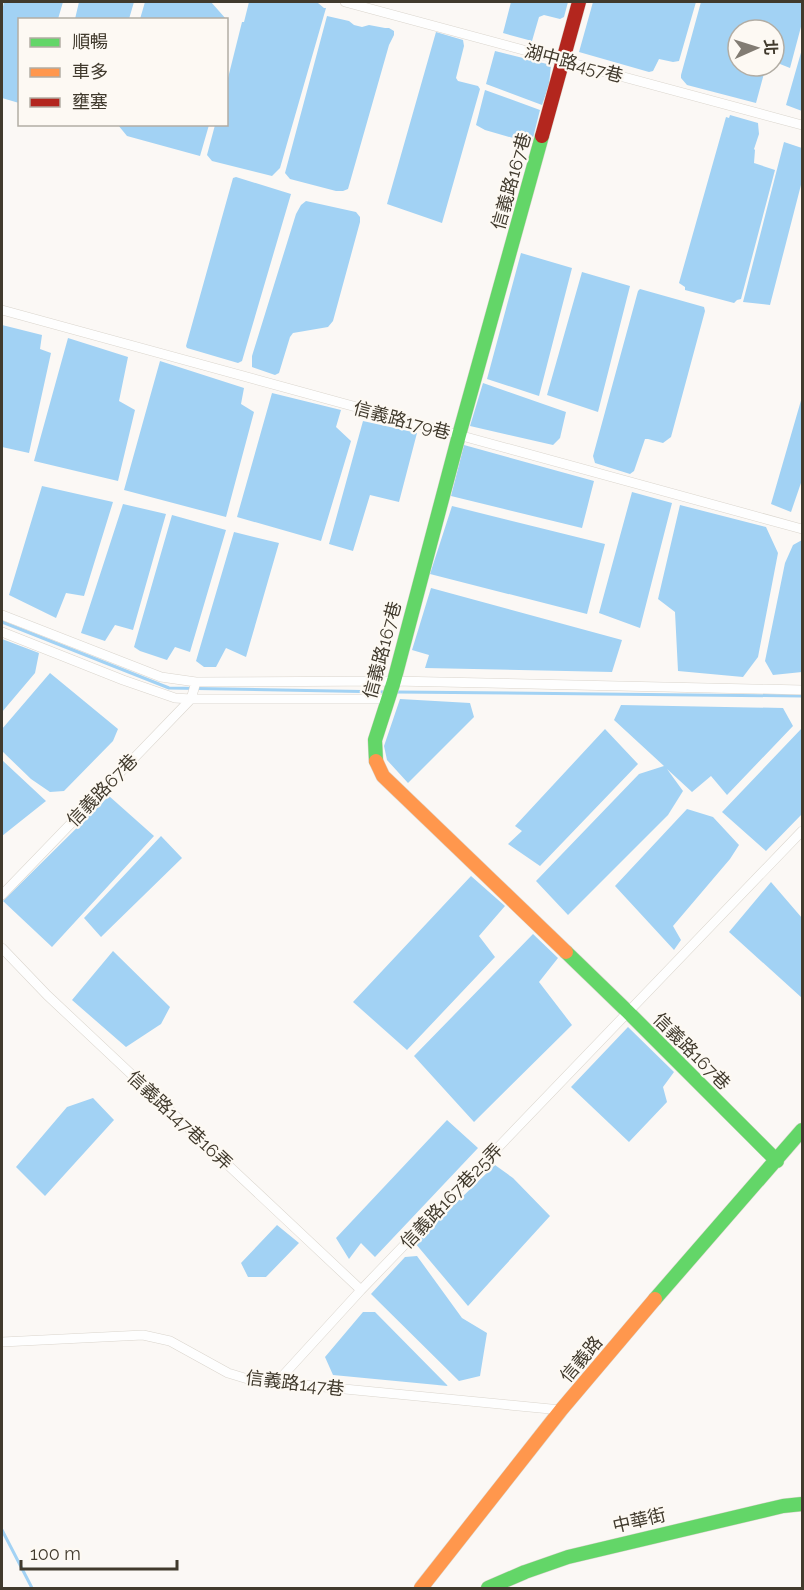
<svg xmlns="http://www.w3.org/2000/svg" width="804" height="1590" viewBox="0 0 804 1590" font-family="Raleway,'Noto Sans TC',sans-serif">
	<rect width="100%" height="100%" fill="#fbf8f5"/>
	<path fill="#a2d2f4" d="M 4,2 L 63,2 L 58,19 L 20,20 L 19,103 L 2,98 L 2,11 Z
		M 79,2 L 134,2 L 129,19 L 75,19 Z
		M 145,2 L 211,2 L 226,19 L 140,19 Z
		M 249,2 L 310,2 L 318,3 L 324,8 L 326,8 L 280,168 L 272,176 L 212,161 L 207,155 L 215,125 L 226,124 L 227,82 L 242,22 L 244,22 Z
		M 511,2 L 568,2 L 564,17 L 560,19 L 544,15 L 539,17 L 532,41 L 503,33 Z
		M 593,2 L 696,2 L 679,61 L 673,62 L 659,59 L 653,71 L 649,72 L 579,52 Z
		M 701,2 L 802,2 L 802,23 L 790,68 L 780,64 L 775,64 L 774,66 L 774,30 L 738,30 L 738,66 L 766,66 L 756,103 L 687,85 L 681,78 L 681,75 Z
		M 327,16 L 349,21 L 354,25 L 362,27 L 369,25 L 385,28 L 389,28 L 394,31 L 394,35 L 389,45 L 348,189 L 343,191 L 336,191 L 290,179 L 285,173 Z
		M 436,32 L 463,40 L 464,46 L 456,78 L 458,81 L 478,86 L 480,89 L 442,223 L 387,204 Z
		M 802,49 L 802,111 L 786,105 Z
		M 495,51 L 551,65 L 549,85 L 542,105 L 486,84 Z
		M 485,90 L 540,110 L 532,142 L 527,142 L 485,130 L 476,125 Z
		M 730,115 L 758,123 L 759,134 L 754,149 L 755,150 L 754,163 L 775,170 L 741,299 L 737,300 L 734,303 L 685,290 L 685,287 L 679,283 L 726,117 L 729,118 Z
		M 118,125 L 118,124 L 209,125 L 200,156 L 127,136 Z
		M 784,142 L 802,148 L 802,181 L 770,305 L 743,302 Z
		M 236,177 L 291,194 L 242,361 L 238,363 L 187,348 L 186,346 L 233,178 Z
		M 306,201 L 356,212 L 360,217 L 360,222 L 333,321 L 328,327 L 293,333 L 290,337 L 279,373 L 275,375 L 252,367 L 252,356 L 296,214 L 301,205 Z
		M 521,253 L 572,268 L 539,396 L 487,379 Z
		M 582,272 L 630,286 L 598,412 L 547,395 Z
		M 640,289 L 704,307 L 705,311 L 671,437 L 663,443 L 648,439 L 645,439 L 634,471 L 630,474 L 595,463 L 593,456 L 638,291 Z
		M 2,325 L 42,335 L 40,349 L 51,353 L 29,453 L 2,447 Z
		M 68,338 L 128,357 L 119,401 L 135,410 L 118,481 L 34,461 Z
		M 160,361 L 244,388 L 241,404 L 254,412 L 226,517 L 124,490 Z
		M 483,383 L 566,412 L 560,438 L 553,445 L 470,426 Z
		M 272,393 L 341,410 L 336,427 L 351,441 L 321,541 L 237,517 Z
		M 802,397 L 802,480 L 791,512 L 771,504 Z
		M 363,421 L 417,433 L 399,502 L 370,495 L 353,551 L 329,544 Z
		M 464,445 L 594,481 L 582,528 L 451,496 Z
		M 42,486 L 113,502 L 84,596 L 66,593 L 56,618 L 9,595 Z
		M 632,492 L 672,503 L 640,628 L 599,613 Z
		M 123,504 L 166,514 L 133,630 L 115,625 L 105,641 L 81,633 Z
		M 680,505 L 766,527 L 778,553 L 758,657 L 743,677 L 678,671 L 675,612 L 658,599 Z
		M 452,506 L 605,544 L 587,614 L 430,574 Z
		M 172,515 L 226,530 L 190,652 L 175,647 L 167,660 L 140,651 L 134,647 Z
		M 234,532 L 279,543 L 246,657 L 226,648 L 216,667 L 204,667 L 196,661 Z
		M 802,540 L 802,672 L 773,675 L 765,661 L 785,563 L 793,545 Z
		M 431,588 L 622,640 L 612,672 L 425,668 L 429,655 L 412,650 Z
		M 2,639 L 39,653 L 35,673 L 2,712 Z
		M 50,673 L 118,729 L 113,741 L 64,791 L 50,792 L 31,779 L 2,751 L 2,729 Z
		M 400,699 L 470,703 L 474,717 L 408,783 L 387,760 L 384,746 Z
		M 621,705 L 783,708 L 793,726 L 727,795 L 711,776 L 692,792 L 667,769 L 683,791 L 668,815 L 568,915 L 536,881 L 639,774 L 664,766 L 614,720 Z
		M 802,728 L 802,814 L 766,851 L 722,812 Z
		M 605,729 L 638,764 L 540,866 L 508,844 L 522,831 L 515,826 Z
		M 2,760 L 46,801 L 2,836 Z
		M 109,796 L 154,836 L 52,947 L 3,901 Z
		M 687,809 L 713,817 L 739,845 L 730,859 L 673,926 L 681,940 L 674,950 L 615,886 Z
		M 161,836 L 182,858 L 101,937 L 84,918 Z
		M 471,876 L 505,906 L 479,936 L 495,957 L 407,1050 L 353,1002 Z
		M 771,882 L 802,918 L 802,998 L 729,932 Z
		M 533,934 L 558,958 L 539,982 L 572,1025 L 474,1122 L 414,1056 Z
		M 113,951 L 170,1007 L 161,1024 L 126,1047 L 72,1000 Z
		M 628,1027 L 674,1072 L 663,1087 L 667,1102 L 629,1142 L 571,1087 Z
		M 93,1098 L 114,1120 L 45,1196 L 16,1167 L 67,1107 Z
		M 447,1120 L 478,1148 L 375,1257 L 361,1243 L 349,1259 L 336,1238 Z
		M 495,1165 L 513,1178 L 550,1216 L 468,1306 L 415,1243 Z
		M 277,1225 L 299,1243 L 266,1277 L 248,1277 L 241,1263 Z
		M 417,1256 L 462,1318 L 487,1333 L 480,1376 L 459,1381 L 371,1294 L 405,1257 Z
		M 363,1312 L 375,1312 L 448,1386 L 333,1375 L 325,1357 Z"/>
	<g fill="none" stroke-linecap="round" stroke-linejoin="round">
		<path stroke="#a2d2f4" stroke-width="3" d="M 2,622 L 169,688 L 387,692
			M 396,692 L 802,696
			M 2,1530 L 32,1588"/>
		<defs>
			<path id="street" d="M 345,2 L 802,125
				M 2,310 L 802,529
				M 2,615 L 161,677 L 196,682 L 394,681 L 802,690
				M 2,632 L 123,680 L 175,698 L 191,699 L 388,699
				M 2,895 L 191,699 L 196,682
				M 2,948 L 47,995 L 361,1290
				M 2,1342 L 143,1335 L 170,1341 L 228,1373 L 251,1380 L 561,1410
				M 277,1382 L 361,1290 L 802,831"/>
			<path id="fast" d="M 376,761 L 375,740 L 394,681 L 459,435 L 542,136
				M 566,952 L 628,1012 L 777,1161
				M 655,1299 L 802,1130
				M 488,1588 L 525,1572 L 568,1557 L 783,1506 L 802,1504"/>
			<path id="slow" d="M 376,761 L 383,776 L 566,952
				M 421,1588 L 561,1410 L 655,1299"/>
			<path id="jam" d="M 542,136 L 579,2"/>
		</defs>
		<use href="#street" stroke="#dad5cd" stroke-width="10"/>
		<use href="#fast" stroke="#dad5cd" stroke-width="15"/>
		<use href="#slow" stroke="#dad5cd" stroke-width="15"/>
		<use href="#jam" stroke="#dad5cd" stroke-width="15"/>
		<use href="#street" stroke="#fefefe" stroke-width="9"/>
		<use href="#fast" stroke="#63d668" stroke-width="14"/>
		<use href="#slow" stroke="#ff974d" stroke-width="14"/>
		<use href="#jam" stroke="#b3261e" stroke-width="14"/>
	</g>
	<g text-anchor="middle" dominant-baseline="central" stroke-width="4.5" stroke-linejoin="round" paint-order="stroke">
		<g font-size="18" fill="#413a2d" stroke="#fdf9f3">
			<text transform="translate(574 63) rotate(15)">湖中路457巷</text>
			<text transform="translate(511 181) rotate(-74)">信義路167巷</text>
			<text transform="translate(402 420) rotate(15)">信義路179巷</text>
			<text transform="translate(382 650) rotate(-75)">信義路167巷</text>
			<text transform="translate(102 790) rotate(-46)">信義路67巷</text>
			<text transform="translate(692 1051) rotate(45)">信義路167巷</text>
			<text transform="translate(180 1120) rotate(43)">信義路147巷16弄</text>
			<text transform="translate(451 1196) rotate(-46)">信義路167巷25弄</text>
			<text transform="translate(581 1359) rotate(-50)">信義路</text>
			<text transform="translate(295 1383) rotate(7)">信義路147巷</text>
			<text transform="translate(639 1520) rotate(-13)">中華街</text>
		</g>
	</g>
	<rect width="804" height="1590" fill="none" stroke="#413a2d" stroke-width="6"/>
	<rect x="18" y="18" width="210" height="108" fill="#fdf9f3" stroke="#b2ada4" stroke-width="1.5"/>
	<rect x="30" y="38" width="30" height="9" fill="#63d668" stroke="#b2ada4" stroke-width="1.5"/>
	<text x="72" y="48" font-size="18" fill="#413a2d">順暢</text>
	<rect x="30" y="68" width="30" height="9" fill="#ff974d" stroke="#b2ada4" stroke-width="1.5"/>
	<text x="72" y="78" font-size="18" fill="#413a2d">車多</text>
	<rect x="30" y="98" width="30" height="9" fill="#b3261e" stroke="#b2ada4" stroke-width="1.5"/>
	<text x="72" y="108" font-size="18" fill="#413a2d">壅塞</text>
	<g transform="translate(756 48) rotate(87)"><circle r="28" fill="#fdf9f3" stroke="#b2ada4" stroke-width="1.5"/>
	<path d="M0-4.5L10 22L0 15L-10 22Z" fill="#827c73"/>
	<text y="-9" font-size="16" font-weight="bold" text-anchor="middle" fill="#413a2d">北</text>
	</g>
	<path d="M21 1560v9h156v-9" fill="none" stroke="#413a2d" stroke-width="3"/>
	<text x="30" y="1560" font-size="18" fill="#413a2d" stroke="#fdf9f3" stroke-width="4.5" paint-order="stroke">100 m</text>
</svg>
